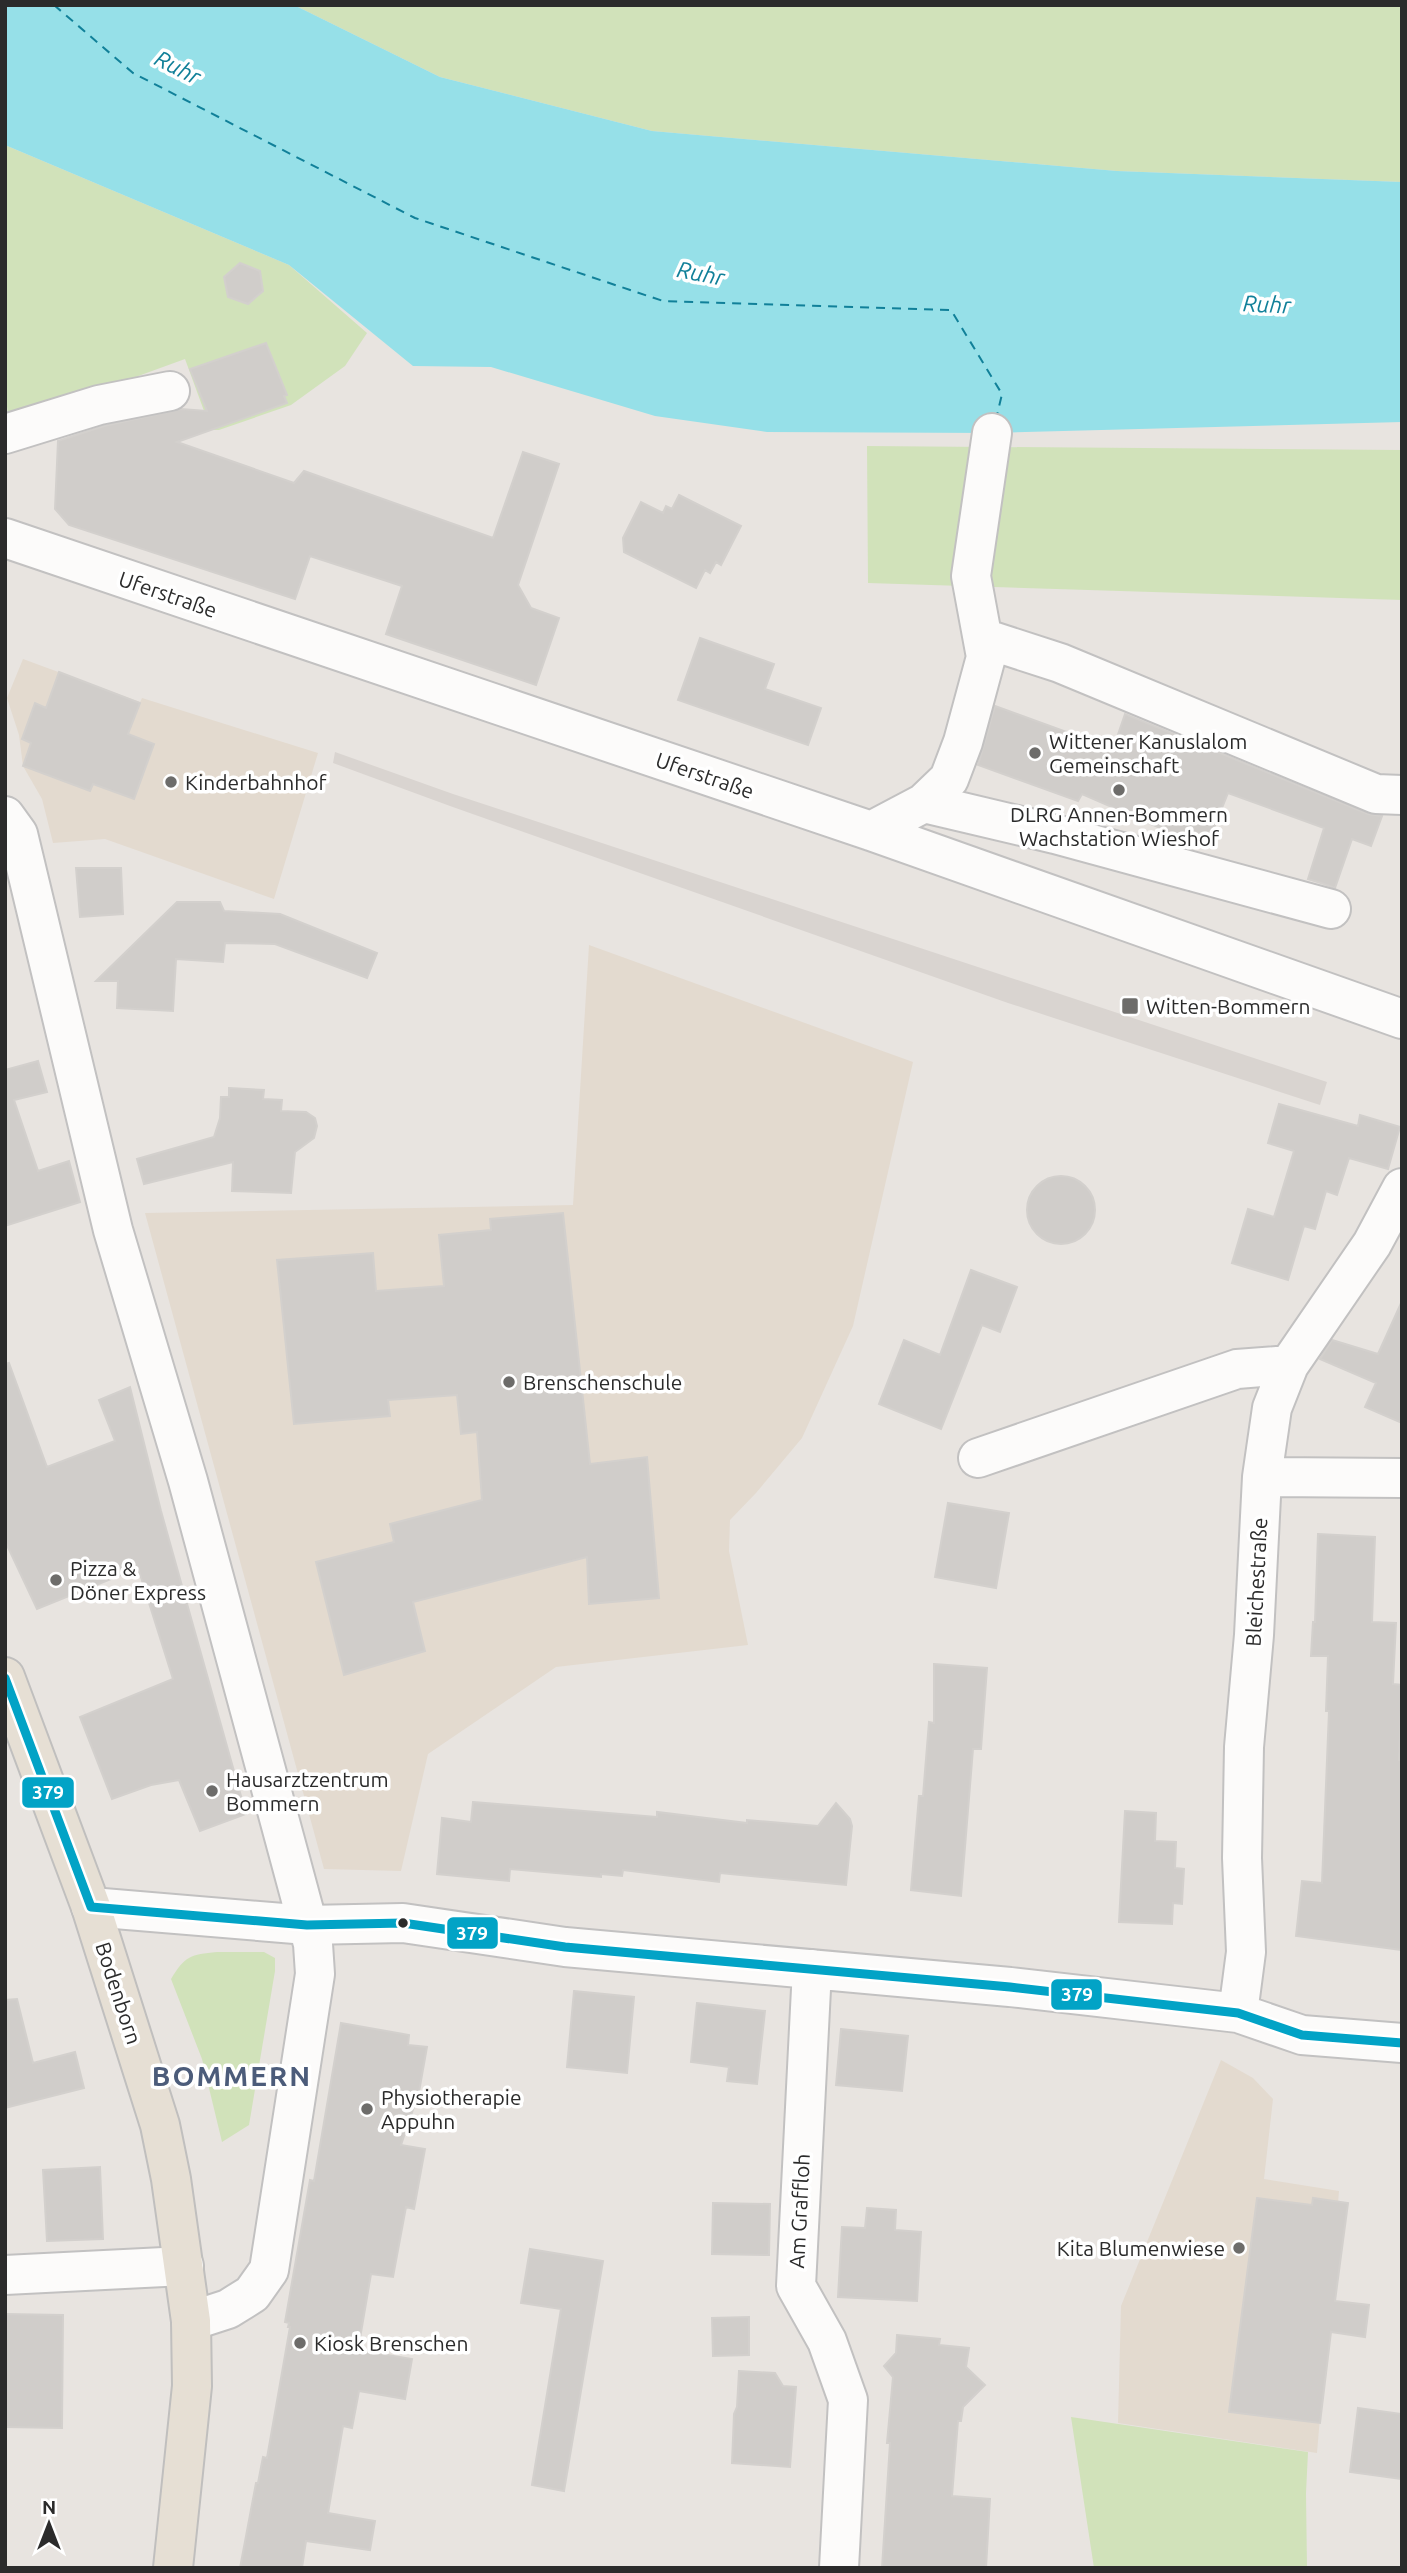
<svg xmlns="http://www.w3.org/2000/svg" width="1407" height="2573" viewBox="0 0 1407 2573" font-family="Ubuntu,sans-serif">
	<rect width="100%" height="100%" fill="#e8e4e0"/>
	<path fill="#e3dacf" d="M 23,659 L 140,702 L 142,698 L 318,753 L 274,899 L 105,839 L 53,843 L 42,799 L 23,766 L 19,735 L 7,698 Z
		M 589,945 L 913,1062 L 853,1326 L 802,1438 L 756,1493 L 730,1520 L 729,1551 L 748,1645 L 556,1667 L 428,1754 L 401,1871 L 324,1869 L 145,1213 L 573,1205 Z
		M 1221,2060 L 1253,2078 L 1273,2099 L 1264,2179 L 1339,2191 L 1317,2453 L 1118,2423 L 1121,2306 Z"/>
	<path fill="#d1e2ba" d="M 294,5 L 1402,5 L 1402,182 L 1117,171 L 652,131 L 440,77 Z
		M 5,145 L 289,265 L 367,333 L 345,366 L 291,405 L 219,430 L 211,430 L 185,359 L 9,423 L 5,390 Z
		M 867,446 L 1402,450 L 1402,600 L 868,583 Z
		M 217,1952 L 264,1952 L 275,1958 L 275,1971 L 249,2125 L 222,2142 L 202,2059 L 171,1979 C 186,1955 190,1955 217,1952 Z
		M 1071,2417 L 1308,2452 L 1306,2493 L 1307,2568 L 1094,2568 Z"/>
	<path fill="#d9d4d0" d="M 335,752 L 453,794 L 1327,1082 L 1320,1105 L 1008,1003 L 450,806 L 333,763 Z"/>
	<path fill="#96e0e8" d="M 5,5 L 294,5 L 440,77 L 652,131 L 1117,171 L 1402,182 L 1402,422 L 992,433 L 767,432 L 655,416 L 491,367 L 413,366 L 289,265 L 5,145 Z"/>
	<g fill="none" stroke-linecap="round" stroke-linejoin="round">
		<path stroke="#118099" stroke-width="2" stroke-dasharray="9 7" stroke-linecap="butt" d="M 54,5 L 133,73 L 415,218 L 663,301 L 951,310 L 1002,394 L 997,415"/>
	</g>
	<path fill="#d0cdca" stroke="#d3d0cd" stroke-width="2" d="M 240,263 L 260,271 L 263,291 L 248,304 L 228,297 L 224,277 Z
		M 266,343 L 287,395 L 284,396 L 287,403 L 177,442 L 294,483 L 304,471 L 493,538 L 523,452 L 559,464 L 518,585 L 531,608 L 559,618 L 536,685 L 386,634 L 402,586 L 310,556 L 295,599 L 69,525 L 55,509 L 58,441 L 104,426 L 181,409 L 207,411 L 190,369 Z
		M 679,495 L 741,526 L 721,565 L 716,562 L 710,573 L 705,570 L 696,588 L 624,552 L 623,538 L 641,502 L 663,513 L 666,506 L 672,509 Z
		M 700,638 L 774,664 L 765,689 L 821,708 L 808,745 L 678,700 Z
		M 59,672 L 140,703 L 128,734 L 154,744 L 134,799 L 93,784 L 90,791 L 23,766 L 31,743 L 22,739 L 35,703 L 46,708 Z
		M 995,706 L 1113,749 L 1125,714 L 1368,814 L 1382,816 L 1371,846 L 1352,839 L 1335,888 L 1324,884 L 1308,879 L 1324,828 L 1228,793 L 1206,848 L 1082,794 L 1078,801 L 978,765 Z
		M 76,868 L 121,868 L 123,914 L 80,917 Z
		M 177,902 L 220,902 L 224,911 L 280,914 L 377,953 L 367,978 L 275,944 L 225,943 L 223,962 L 176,959 L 173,1011 L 117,1008 L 118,981 L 96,981 Z
		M 38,1061 L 47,1092 L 14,1100 L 38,1171 L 69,1161 L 80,1202 L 5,1226 L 5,1070 Z
		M 229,1088 L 264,1090 L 263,1099 L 282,1100 L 281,1111 L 306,1112 L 315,1118 L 317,1126 L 314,1138 L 295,1152 L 291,1193 L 232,1191 L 233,1162 L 144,1184 L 137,1159 L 214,1137 L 220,1118 L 221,1097 L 229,1097 Z
		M 1279,1104 L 1358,1126 L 1360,1115 L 1400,1127 L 1388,1169 L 1349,1158 L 1337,1195 L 1326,1191 L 1315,1229 L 1304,1226 L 1288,1280 L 1232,1263 L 1248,1209 L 1274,1217 L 1294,1151 L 1268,1143 Z
		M1027 1210a34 34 0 1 1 68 0a34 34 0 1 1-68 0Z
		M 563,1213 L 590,1464 L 647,1457 L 659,1598 L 589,1604 L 587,1557 L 413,1602 L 425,1651 L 344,1675 L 316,1562 L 394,1542 L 390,1524 L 482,1500 L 477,1432 L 461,1434 L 457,1395 L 388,1400 L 390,1416 L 294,1424 L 277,1260 L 373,1253 L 376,1291 L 444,1286 L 439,1235 L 491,1230 L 490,1219 Z
		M 971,1270 L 1017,1287 L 1000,1332 L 982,1325 L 941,1429 L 879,1404 L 904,1340 L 940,1355 Z
		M 1402,1301 L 1402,1423 L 1365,1407 L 1376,1383 L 1320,1359 L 1332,1340 L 1378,1354 Z
		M 9,1363 L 47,1467 L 115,1441 L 99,1400 L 130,1387 L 161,1511 L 246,1814 L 200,1831 L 179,1780 L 151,1785 L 112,1799 L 80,1717 L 173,1679 L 138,1568 L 37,1609 L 5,1541 L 5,1364 Z
		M 948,1503 L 1009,1513 L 996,1588 L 935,1577 Z
		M 1318,1534 L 1375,1537 L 1372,1622 L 1396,1623 L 1393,1684 L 1402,1685 L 1399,1760 L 1402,1760 L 1402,1950 L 1296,1936 L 1302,1881 L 1322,1883 L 1329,1711 L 1326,1711 L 1328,1656 L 1311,1656 L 1313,1622 L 1315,1622 Z
		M 934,1664 L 987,1668 L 981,1749 L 973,1749 L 961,1896 L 911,1890 L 919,1796 L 923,1796 L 929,1722 L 934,1723 Z
		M 473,1802 L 657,1817 L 657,1812 L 747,1823 L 747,1820 L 818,1826 L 836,1803 L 850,1819 L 852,1826 L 846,1885 L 720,1873 L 719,1882 L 623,1870 L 622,1876 L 601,1874 L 601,1877 L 510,1869 L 509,1881 L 437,1874 L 442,1818 L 471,1822 Z
		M 1125,1811 L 1156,1813 L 1155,1841 L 1176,1842 L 1175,1868 L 1184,1869 L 1182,1904 L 1173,1903 L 1172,1924 L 1119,1922 Z
		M 574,1991 L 634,1997 L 627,2073 L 567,2067 Z
		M 17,1999 L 33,2063 L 75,2052 L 84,2088 L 5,2108 L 5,2000 Z
		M 697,2003 L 765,2011 L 757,2084 L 727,2081 L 729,2067 L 691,2062 Z
		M 341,2023 L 409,2035 L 408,2045 L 427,2047 L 419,2092 L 401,2145 L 425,2149 L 414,2209 L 406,2207 L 393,2277 L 371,2274 L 358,2350 L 412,2359 L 405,2399 L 359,2391 L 352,2428 L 343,2426 L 328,2513 L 375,2521 L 370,2550 L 306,2541 L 302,2568 L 240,2568 L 256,2483 L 258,2483 L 263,2457 L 267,2458 L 290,2327 L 288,2327 L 289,2323 L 285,2322 L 310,2180 L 314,2181 Z
		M 841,2029 L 908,2036 L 902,2091 L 836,2085 Z
		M 100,2167 L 103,2239 L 47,2241 L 43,2170 Z
		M 1257,2198 L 1312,2205 L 1313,2198 L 1348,2203 L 1335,2301 L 1369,2305 L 1365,2337 L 1331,2332 L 1320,2423 L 1229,2412 Z
		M 713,2203 L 770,2204 L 769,2255 L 712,2254 Z
		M 867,2208 L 896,2210 L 895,2230 L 921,2232 L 917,2301 L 838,2297 L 842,2227 L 865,2228 Z
		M 530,2249 L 603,2261 L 564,2491 L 532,2485 L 561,2309 L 521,2303 Z
		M 5,2314 L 63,2315 L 62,2428 L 5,2427 Z
		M 749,2317 L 749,2355 L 713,2356 L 712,2318 Z
		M 897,2335 L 940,2339 L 939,2345 L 969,2348 L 966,2367 L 985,2385 L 963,2407 L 961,2421 L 958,2421 L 952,2496 L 990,2499 L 986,2568 L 882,2568 L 890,2443 L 887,2443 L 893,2377 L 884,2366 L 896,2353 Z
		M 739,2371 L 775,2373 L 783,2386 L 796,2387 L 790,2467 L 732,2463 L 734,2414 L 737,2407 Z
		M 1358,2408 L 1402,2414 L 1402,2479 L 1350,2472 Z"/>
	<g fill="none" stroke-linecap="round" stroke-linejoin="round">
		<defs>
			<path id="minor" d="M 5,434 L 99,405 L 170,391
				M 5,538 L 871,831 L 1402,1019
				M 983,638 L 1060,663 L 1376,794 L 1402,795
				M 924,803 L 1055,834 L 1331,909
				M 5,816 L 18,834 L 113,1230 L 188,1481 L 313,1944 L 315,1974 L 269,2270 L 252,2294 L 228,2309 L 191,2321
				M 871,831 L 924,803 L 949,779 L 963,742 L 986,657 L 971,576 L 992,433
				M 978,1458 L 1237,1369 L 1289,1365
				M 1262,1477 L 1402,1478
				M 91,1907 L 307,1925 L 403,1923 L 565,1947 L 1010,1987 L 1238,2013 L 1302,2035 L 1402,2043
				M 812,1969 L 796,2286 L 827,2341 L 848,2400 L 839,2568
				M 1238,2013 L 1246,1952 L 1242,1858 L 1244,1747 L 1254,1635 L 1262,1477 L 1272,1408 L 1289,1365 L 1372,1244 L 1402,1188
				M 5,2275 L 184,2266"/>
			<path id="major" d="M 5,1677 L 91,1907 L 160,2125 L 171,2179 L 191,2321 L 192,2386 L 173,2568"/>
		</defs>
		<use href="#minor" stroke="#c2c1c1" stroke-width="42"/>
		<use href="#major" stroke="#c0bfbe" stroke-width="42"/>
		<use href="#minor" stroke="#fcfbfa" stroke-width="38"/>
		<use href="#major" stroke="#e6dfd4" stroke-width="38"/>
		<defs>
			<path id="bus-1" d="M 5,1678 L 91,1907
				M 91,1907 L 307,1925 L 403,1923 L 565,1947 L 1010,1987 L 1238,2013 L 1302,2035 L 1402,2043"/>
		</defs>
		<use href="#bus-1" stroke="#fff" stroke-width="14"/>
		<use href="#bus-1" stroke="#02a3c6" stroke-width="9"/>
	</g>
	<g fill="#6d6c6a" stroke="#fff" stroke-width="2.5">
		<circle cx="1035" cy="753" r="7"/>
		<circle cx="171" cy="782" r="7"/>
		<circle cx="1119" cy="790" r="7"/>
		<rect x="1121" y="997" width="18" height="18" rx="3.5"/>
		<circle cx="509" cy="1382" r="7"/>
		<circle cx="56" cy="1580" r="7"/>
		<circle cx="212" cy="1791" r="7"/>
		<circle cx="367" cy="2109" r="7"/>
		<circle cx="1239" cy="2248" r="7"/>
		<circle cx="300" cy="2343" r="7"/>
	</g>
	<circle fill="#2b2b2b" stroke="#fff" stroke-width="2.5" cx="403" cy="1923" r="6"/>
	<g text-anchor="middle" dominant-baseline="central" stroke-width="7" stroke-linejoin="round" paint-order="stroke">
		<g font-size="21" fill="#2b2b2b" stroke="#fff">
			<text transform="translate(168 594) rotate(19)">Uferstraße</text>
			<text transform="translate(705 775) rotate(19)">Uferstraße</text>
			<text transform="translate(1256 1582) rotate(-87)">Bleichestraße</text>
			<text transform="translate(119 1993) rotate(72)">Bodenborn</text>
			<text transform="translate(799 2211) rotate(-87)">Am Graffloh</text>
		</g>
		<g font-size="21" fill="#2b2b2b" stroke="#fff" text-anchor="start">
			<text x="1049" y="741">Wittener Kanuslalom<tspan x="1049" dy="24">Gemeinschaft</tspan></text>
			<text x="185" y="782">Kinderbahnhof</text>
			<text x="1119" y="814" text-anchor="middle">DLRG Annen-Bommern<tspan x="1119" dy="24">Wachstation Wieshof</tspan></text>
			<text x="1146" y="1006">Witten-Bommern</text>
			<text x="523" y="1382">Brenschenschule</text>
			<text x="70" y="1568">Pizza &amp;<tspan x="70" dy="24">Döner Express</tspan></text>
			<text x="226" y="1779">Hausarztzentrum<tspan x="226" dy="24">Bommern</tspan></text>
			<text x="381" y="2097">Physiotherapie<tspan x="381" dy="24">Appuhn</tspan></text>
			<text x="1225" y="2248" text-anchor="end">Kita Blumenwiese</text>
			<text x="314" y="2343">Kiosk Brenschen</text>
		</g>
		<g font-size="23" font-style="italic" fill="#118099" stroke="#fff">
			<text transform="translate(178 67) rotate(27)">Ruhr</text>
			<text transform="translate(701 273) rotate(11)">Ruhr</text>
			<text transform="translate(1267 304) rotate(3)">Ruhr</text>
		</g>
		<g font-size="28" font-weight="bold" letter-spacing="2" fill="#4c5c7a" stroke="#fff">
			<text x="232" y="2075">BOMMERN</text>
		</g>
	</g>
	<g stroke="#fff" stroke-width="2.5">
		<rect x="21" y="1776" width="54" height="33" rx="7" fill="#02a3c6"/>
		<rect x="446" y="1916" width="53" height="34" rx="7" fill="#02a3c6"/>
		<rect x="1050" y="1978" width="53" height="33" rx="7" fill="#02a3c6"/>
	</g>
	<g font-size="19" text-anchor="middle" font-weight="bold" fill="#fff">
		<text x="48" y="1799">379</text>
		<text x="472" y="1940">379</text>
		<text x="1077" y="2001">379</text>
	</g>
	<rect width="1407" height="2573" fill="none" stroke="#2b2b2b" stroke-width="14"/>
	<g transform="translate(49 2524)" stroke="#ffffff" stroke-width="5" paint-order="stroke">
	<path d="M0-5L12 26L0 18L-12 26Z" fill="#2b2b2b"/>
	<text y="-10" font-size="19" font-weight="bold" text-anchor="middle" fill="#2b2b2b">N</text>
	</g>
</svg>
